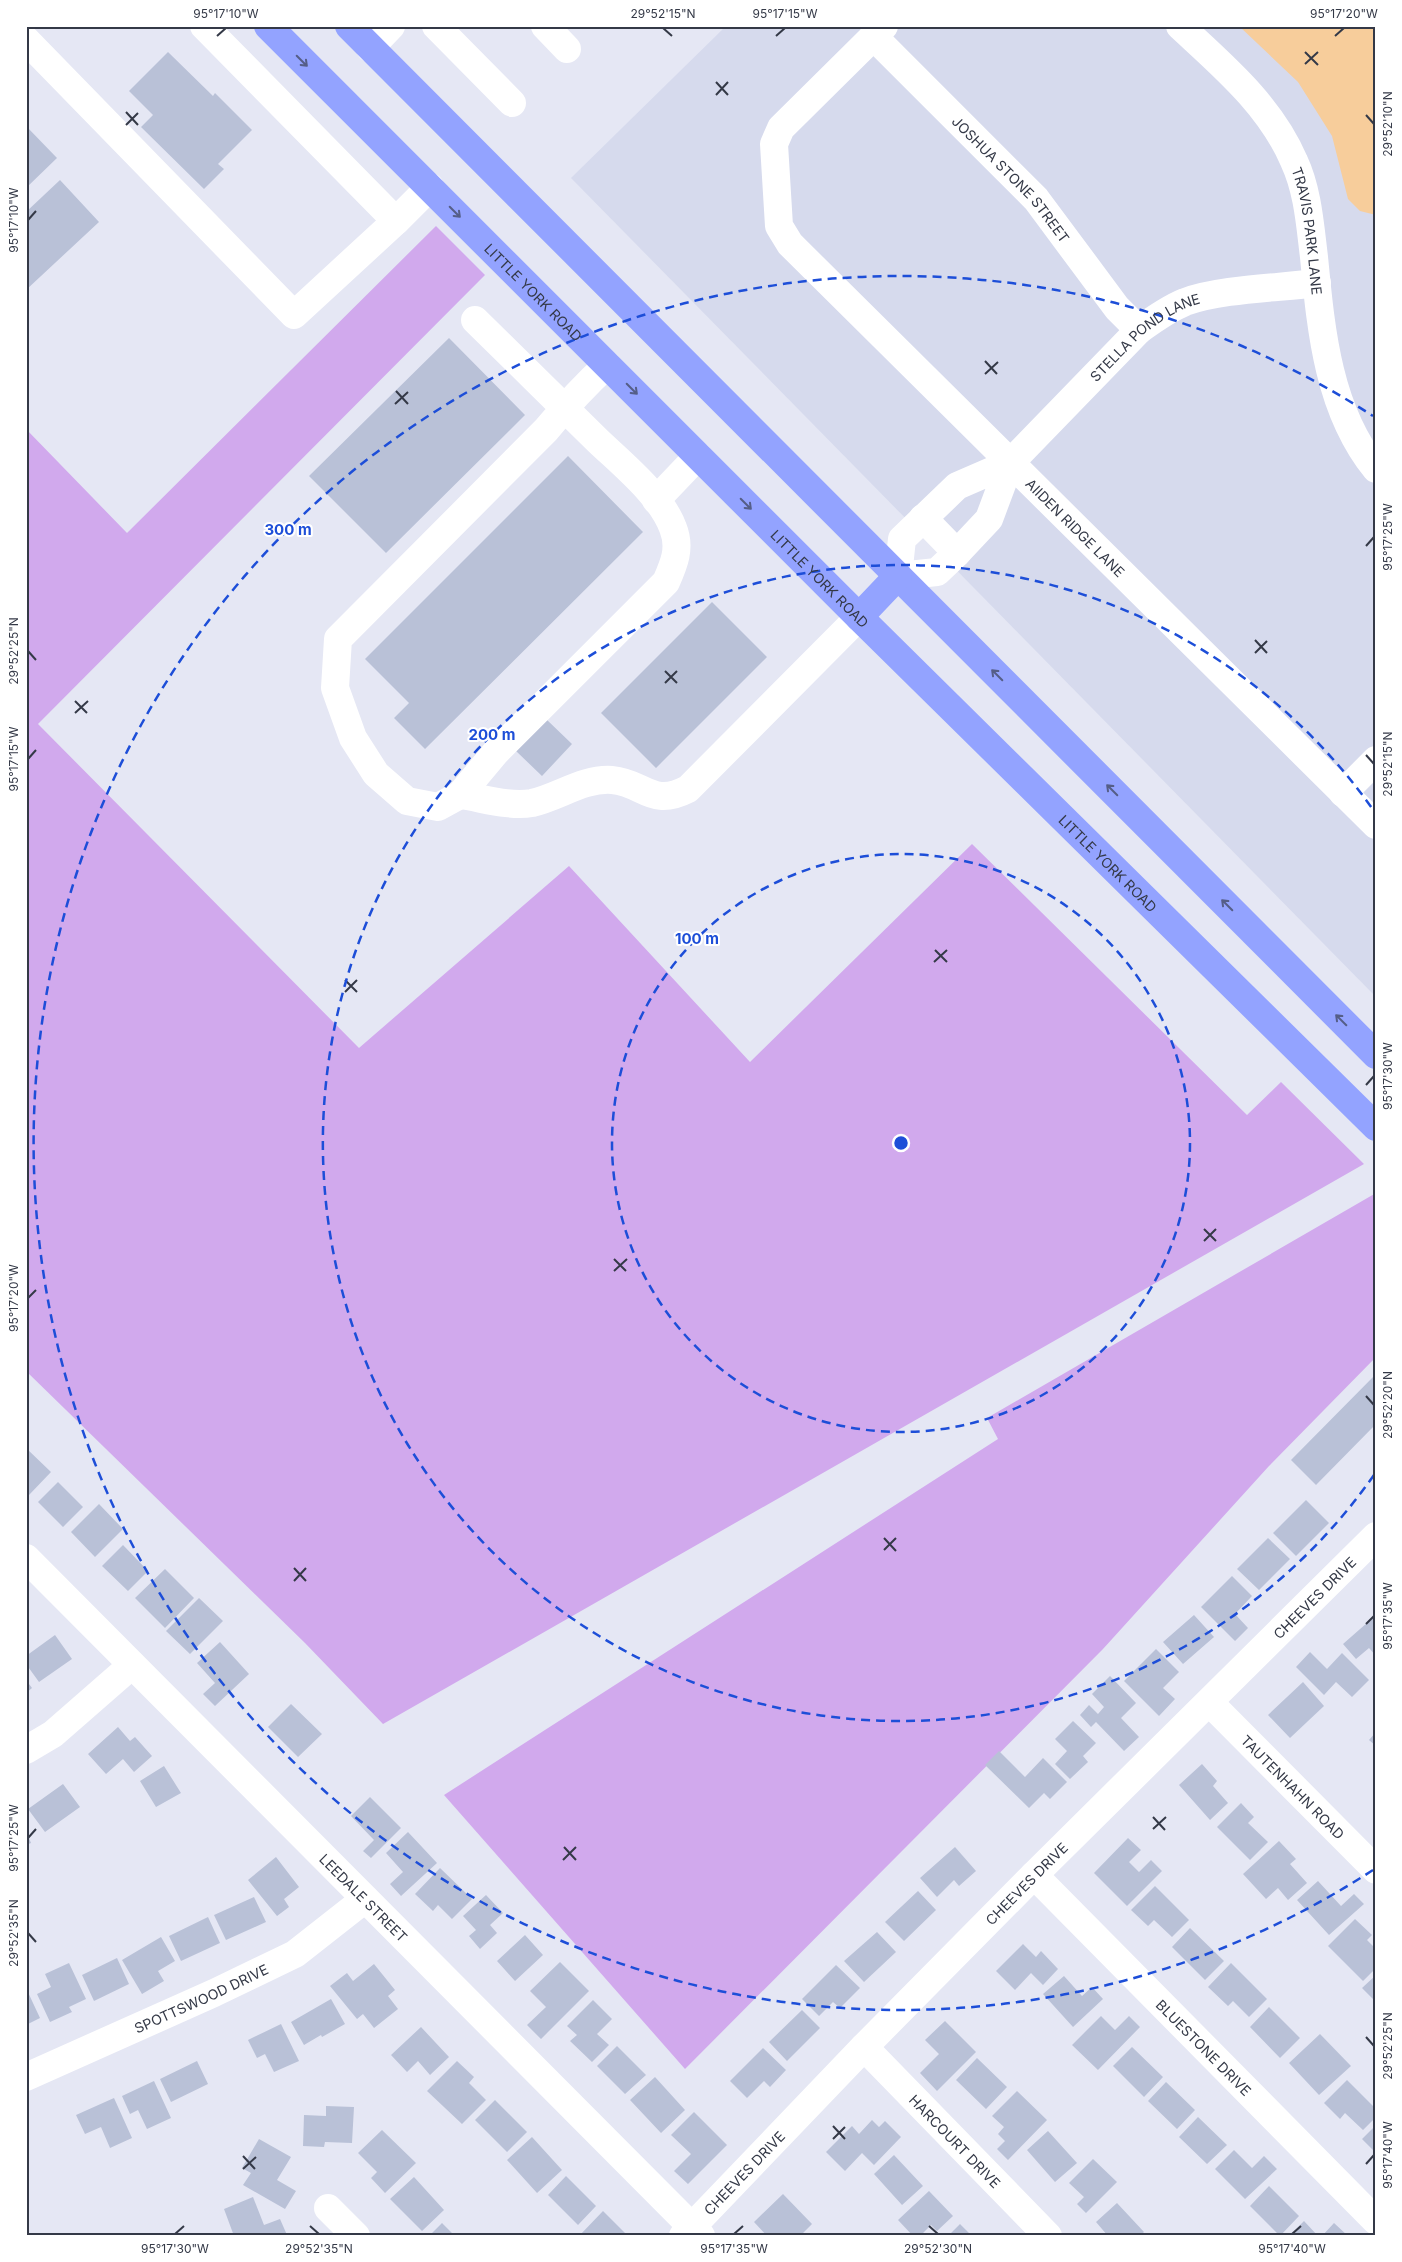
<svg xmlns="http://www.w3.org/2000/svg" width="1402" height="2262" viewBox="0 0 1402 2262" font-family="Inter,sans-serif">
	<rect width="100%" height="100%" fill="#e5e7f4"/>
	<path fill="#d6daed" d="M 726,26 L 1376,26 L 1376,997 L 571,178 Z"/>
	<path fill="#d1a9ed" d="M 436,226 L 485,275 L 38,724 L 359,1048 L 569,866 L 750,1062 L 972,844 L 1247,1115 L 1281,1082 L 1364,1164 L 383,1724 L 305,1643 L 26,1371 L 26,429 L 127,533 Z
		M 1376,1193 L 1376,1357 L 1269,1466 L 1103,1649 L 685,2069 L 444,1795 L 998,1439 L 987,1418 Z"/>
	<path fill="#f7cd9b" d="M 1239,26 L 1376,26 L 1376,215 L 1360,211 L 1348,199 L 1332,136 L 1298,82 Z"/>
	<path fill="#b9c1d7" d="M 168,52 L 213,96 L 215,93 L 252,130 L 218,164 L 224,169 L 204,189 L 141,127 L 153,115 L 129,91 Z
		M 26,126 L 57,158 L 26,188 Z
		M 60,180 L 99,222 L 26,290 L 26,212 Z
		M 449,338 L 525,415 L 386,553 L 309,476 Z
		M 568,456 L 643,532 L 425,749 L 394,718 L 409,703 L 365,659 Z
		M 712,602 L 767,657 L 656,768 L 601,713 Z
		M 546,719 L 572,744 L 542,776 L 516,751 Z
		M 1376,1374 L 1376,1424 L 1316,1485 L 1291,1460 Z
		M 26,1448 L 51,1472 L 29,1495 L 26,1492 Z
		M 58,1482 L 83,1507 L 63,1527 L 38,1502 Z
		M 1306,1500 L 1329,1523 L 1296,1556 L 1273,1533 Z
		M 99,1504 L 123,1529 L 95,1557 L 71,1532 Z
		M 1268,1538 L 1290,1559 L 1259,1590 L 1237,1569 Z
		M 123,1545 L 148,1571 L 128,1591 L 102,1566 Z
		M 165,1569 L 194,1598 L 165,1628 L 135,1598 Z
		M 1232,1576 L 1252,1596 L 1235,1614 L 1248,1628 L 1235,1641 L 1201,1607 Z
		M 199,1598 L 223,1621 L 190,1654 L 166,1631 Z
		M 1194,1615 L 1214,1637 L 1183,1664 L 1163,1642 Z
		M 1376,1615 L 1376,1656 L 1369,1648 L 1356,1659 L 1343,1644 Z
		M 55,1635 L 72,1659 L 39,1682 L 26,1664 L 26,1656 Z
		M 220,1642 L 249,1674 L 215,1706 L 203,1694 L 215,1683 L 197,1663 Z
		M 1156,1649 L 1179,1672 L 1163,1688 L 1175,1699 L 1159,1716 L 1124,1681 Z
		M 1310,1652 L 1327,1669 L 1342,1653 L 1369,1680 L 1352,1697 L 1336,1682 L 1324,1695 L 1296,1667 Z
		M 1110,1676 L 1136,1703 L 1121,1718 L 1139,1737 L 1124,1751 L 1096,1722 L 1091,1727 L 1080,1715 L 1089,1705 L 1098,1714 L 1104,1707 L 1092,1694 Z
		M 26,1680 L 32,1688 L 26,1693 Z
		M 1303,1682 L 1324,1706 L 1290,1738 L 1268,1715 Z
		M 291,1704 L 322,1734 L 298,1757 L 268,1727 Z
		M 1073,1721 L 1096,1743 L 1083,1756 L 1088,1762 L 1070,1779 L 1055,1764 L 1067,1751 L 1055,1739 Z
		M 118,1727 L 130,1741 L 135,1737 L 152,1756 L 134,1772 L 123,1759 L 106,1774 L 88,1754 Z
		M 1376,1732 L 1376,1746 L 1369,1740 Z
		M 999,1751 L 1025,1777 L 1043,1758 L 1067,1782 L 1050,1799 L 1044,1793 L 1029,1808 L 985,1765 Z
		M 1202,1764 L 1217,1781 L 1213,1786 L 1228,1803 L 1210,1820 L 1179,1785 Z
		M 164,1766 L 181,1793 L 156,1807 L 140,1781 Z
		M 63,1784 L 80,1807 L 45,1832 L 28,1809 Z
		M 370,1797 L 401,1828 L 371,1858 L 363,1851 L 374,1840 L 351,1816 Z
		M 1241,1803 L 1254,1817 L 1248,1823 L 1268,1842 L 1250,1860 L 1217,1827 Z
		M 26,1831 L 31,1843 L 26,1845 Z
		M 408,1832 L 437,1863 L 401,1896 L 390,1884 L 403,1872 L 386,1853 Z
		M 1128,1838 L 1141,1850 L 1129,1862 L 1139,1872 L 1151,1860 L 1162,1871 L 1127,1906 L 1094,1873 Z
		M 1279,1841 L 1296,1859 L 1290,1864 L 1307,1883 L 1288,1900 L 1278,1888 L 1266,1899 L 1243,1874 Z
		M 955,1847 L 976,1871 L 959,1886 L 954,1880 L 937,1897 L 920,1878 Z
		M 276,1857 L 299,1887 L 284,1899 L 289,1907 L 277,1916 L 248,1880 Z
		M 440,1868 L 472,1899 L 452,1919 L 438,1905 L 433,1911 L 415,1894 Z
		M 1318,1881 L 1341,1906 L 1354,1894 L 1364,1904 L 1329,1935 L 1297,1900 Z
		M 1155,1886 L 1189,1920 L 1172,1937 L 1154,1920 L 1148,1926 L 1131,1910 Z
		M 918,1891 L 936,1910 L 904,1941 L 885,1922 Z
		M 486,1895 L 503,1913 L 490,1925 L 497,1933 L 480,1949 L 469,1936 L 476,1930 L 463,1916 Z
		M 254,1897 L 266,1922 L 226,1940 L 214,1915 Z
		M 208,1917 L 220,1943 L 181,1961 L 169,1936 Z
		M 1355,1919 L 1372,1935 L 1367,1940 L 1376,1949 L 1376,1968 L 1363,1981 L 1328,1946 Z
		M 1190,1928 L 1224,1961 L 1205,1980 L 1172,1947 Z
		M 877,1932 L 896,1952 L 864,1982 L 844,1961 Z
		M 525,1935 L 543,1955 L 515,1981 L 497,1961 Z
		M 161,1937 L 175,1961 L 158,1971 L 164,1981 L 142,1994 L 122,1960 Z
		M 1023,1944 L 1036,1957 L 1041,1951 L 1058,1969 L 1043,1985 L 1031,1973 L 1015,1990 L 996,1971 Z
		M 117,1958 L 129,1984 L 94,2001 L 82,1975 Z
		M 560,1962 L 589,1991 L 541,2039 L 527,2025 L 546,2007 L 530,1991 Z
		M 69,1963 L 86,1999 L 69,2007 L 72,2012 L 50,2022 L 37,1994 L 51,1987 L 45,1974 Z
		M 1231,1963 L 1267,1999 L 1249,2017 L 1233,2001 L 1228,2006 L 1208,1987 Z
		M 374,1964 L 395,1990 L 388,1996 L 398,2009 L 374,2028 L 363,2014 L 357,2019 L 330,1986 L 347,1973 L 353,1981 Z
		M 836,1965 L 860,1988 L 840,2008 L 833,2002 L 819,2016 L 802,1999 Z
		M 1376,1975 L 1376,2002 L 1362,1988 Z
		M 1064,1976 L 1082,1996 L 1092,1987 L 1103,1999 L 1073,2027 L 1043,1994 Z
		M 26,1988 L 40,2018 L 26,2025 Z
		M 331,1999 L 345,2024 L 322,2037 L 321,2035 L 304,2045 L 291,2022 Z
		M 593,2000 L 612,2019 L 597,2034 L 609,2045 L 592,2062 L 570,2041 L 577,2035 L 567,2026 Z
		M 1269,2007 L 1300,2038 L 1280,2058 L 1250,2027 Z
		M 802,2010 L 820,2028 L 787,2061 L 769,2042 Z
		M 1101,2016 L 1115,2030 L 1129,2016 L 1140,2027 L 1098,2070 L 1072,2045 Z
		M 945,2021 L 976,2052 L 937,2091 L 920,2073 L 939,2054 L 925,2040 Z
		M 281,2024 L 299,2061 L 274,2072 L 265,2054 L 257,2058 L 248,2040 Z
		M 421,2027 L 449,2057 L 430,2075 L 418,2061 L 407,2072 L 391,2055 Z
		M 1320,2034 L 1351,2066 L 1319,2095 L 1289,2063 Z
		M 617,2046 L 646,2075 L 625,2094 L 597,2066 Z
		M 1132,2047 L 1163,2077 L 1144,2097 L 1113,2066 Z
		M 763,2048 L 786,2070 L 770,2087 L 764,2081 L 747,2098 L 730,2081 Z
		M 977,2058 L 1007,2087 L 986,2109 L 956,2080 Z
		M 197,2061 L 208,2084 L 171,2102 L 160,2079 Z
		M 457,2061 L 474,2077 L 469,2083 L 486,2100 L 462,2124 L 427,2091 Z
		M 655,2077 L 685,2110 L 661,2133 L 630,2100 Z
		M 1347,2080 L 1376,2109 L 1376,2117 L 1363,2130 L 1345,2113 L 1340,2119 L 1324,2103 Z
		M 154,2081 L 171,2118 L 147,2129 L 138,2110 L 130,2114 L 122,2096 Z
		M 1166,2082 L 1195,2110 L 1177,2129 L 1148,2101 Z
		M 1017,2091 L 1047,2120 L 1008,2160 L 997,2149 L 1005,2141 L 998,2134 L 1004,2127 L 992,2116 Z
		M 114,2098 L 132,2138 L 110,2148 L 101,2127 L 85,2134 L 76,2115 Z
		M 495,2100 L 527,2132 L 507,2152 L 475,2120 Z
		M 326,2106 L 354,2107 L 352,2143 L 325,2142 L 324,2147 L 303,2146 L 304,2115 L 326,2116 Z
		M 694,2112 L 727,2145 L 688,2184 L 674,2171 L 691,2154 L 671,2135 Z
		M 1198,2117 L 1227,2145 L 1207,2164 L 1179,2137 Z
		M 872,2120 L 879,2127 L 885,2121 L 901,2137 L 874,2165 L 862,2153 L 845,2171 L 826,2152 L 852,2126 L 859,2134 Z
		M 1376,2125 L 1376,2153 L 1362,2139 Z
		M 382,2130 L 416,2163 L 385,2193 L 371,2178 L 377,2172 L 358,2153 Z
		M 1048,2131 L 1077,2163 L 1055,2182 L 1027,2150 Z
		M 532,2137 L 562,2170 L 537,2193 L 507,2160 Z
		M 259,2139 L 291,2157 L 277,2180 L 296,2191 L 285,2209 L 243,2185 L 251,2173 L 242,2168 Z
		M 1234,2150 L 1252,2168 L 1264,2156 L 1277,2169 L 1245,2199 L 1215,2169 Z
		M 894,2155 L 923,2186 L 902,2205 L 874,2174 Z
		M 1093,2159 L 1117,2182 L 1086,2213 L 1077,2204 L 1084,2197 L 1069,2183 Z
		M 566,2176 L 596,2206 L 578,2225 L 548,2195 Z
		M 414,2177 L 444,2210 L 422,2231 L 390,2199 Z
		M 1269,2186 L 1299,2216 L 1280,2236 L 1250,2206 Z
		M 929,2191 L 953,2216 L 937,2231 L 931,2225 L 920,2236 L 913,2236 L 898,2220 Z
		M 783,2194 L 812,2224 L 800,2236 L 767,2236 L 754,2222 Z
		M 253,2197 L 264,2225 L 280,2219 L 287,2235 L 234,2236 L 224,2209 Z
		M 1117,2203 L 1144,2232 L 1140,2236 L 1108,2236 L 1096,2222 Z
		M 603,2211 L 628,2236 L 579,2236 Z
		M 1304,2221 L 1318,2236 L 1289,2236 Z
		M 442,2223 L 455,2236 L 429,2236 Z
		M 1334,2223 L 1348,2236 L 1322,2236 Z
		M 960,2224 L 972,2236 L 948,2236 Z"/>
	<g fill="none" stroke-linecap="round" stroke-linejoin="round">
		<g stroke="#fff" stroke-width="28">
			<path d="M 204,26 L 396,221 L 430,187"/>
			<path d="M 436,26 L 512,103"/>
			<path d="M 545,26 L 567,49"/>
			<path id="s1" d="M 884,26 L 781,128 L 774,144 L 779,226 L 790,244 L 1376,825"/>
			<path id="s2" d="M 1180,26 C 1223,66 1270,105 1294,161 C 1308,191 1310,225 1314,257 C 1321,330 1328,410 1376,469"/>
			<path id="s3" d="M 873,36 L 1036,199 L 1117,308 L 1139,330"/>
			<path d="M 26,40 L 294,315 L 396,221"/>
			<path d="M 370,48 L 391,26"/>
			<path d="M 475,320 C 516,360 556,400 597,440 C 622,464 661,495 673,528 C 681,548 674,564 666,582 L 496,752 L 460,795 L 438,807 L 407,801 L 376,774 L 353,738 L 335,688 L 338,639 L 546,430 C 565,407 585,385 607,365"/>
			<path id="s4" d="M 1010,463 L 1139,330 C 1154,319 1168,309 1185,302 C 1220,289 1278,288 1317,283"/>
			<path d="M 1010,463 L 989,519 L 957,553 L 937,572 L 898,576 L 902,539 L 957,486 Z"/>
			<path d="M 656,500 L 698,456"/>
			<path d="M 923,518 L 957,553"/>
			<path d="M 1343,793 L 1376,760"/>
			<path d="M 460,795 C 482,798 509,807 532,803 C 559,797 583,778 612,780 C 645,783 651,808 688,789 L 859,617"/>
			<path id="s5" d="M 26,1558 L 701,2236"/>
			<path id="s6" d="M 1210,1703 L 1376,1870"/>
			<path d="M 26,1750 L 53,1734 L 132,1665"/>
			<path id="s7" d="M 1034,1875 L 1376,2221"/>
			<path id="s8" d="M 864,2047 L 1048,2236"/>
			<path id="s9" d="M 26,2077 L 214,1993 L 295,1954 L 365,1899"/>
			<path d="M 328,2208 L 356,2236"/>
			<path id="s10" d="M 683,2236 L 864,2047 L 1034,1875 L 1376,1536"/>
		</g>
		<g stroke="#93a3ff" stroke-width="28">
			<path id="s11" d="M 268,26 L 859,617 L 1376,1127"/>
			<path d="M 349,26 L 1376,1055"/>
			<path d="M 859,617 L 898,576"/>
		</g>
	</g>
	<defs><path id="oneway-shaft" d="M-6 0H5M1.5-3L5.5 0L1.5 3" fill="none" stroke-width="1.6" stroke-linecap="round" stroke-linejoin="round" transform="scale(1.25)"/></defs>
	<g stroke="#555e87">
		<use href="#oneway-shaft" transform="translate(302 61) rotate(45)"/>
		<use href="#oneway-shaft" transform="translate(455 212) rotate(45)"/>
		<use href="#oneway-shaft" transform="translate(632 389) rotate(45)"/>
		<use href="#oneway-shaft" transform="translate(746 504) rotate(45)"/>
		<use href="#oneway-shaft" transform="translate(997 675) rotate(-135)"/>
		<use href="#oneway-shaft" transform="translate(1112 790) rotate(-135)"/>
		<use href="#oneway-shaft" transform="translate(1227 905) rotate(-135)"/>
		<use href="#oneway-shaft" transform="translate(1341 1020) rotate(-135)"/>
	</g>
	<path fill="none" stroke="#343947" stroke-width="2" d="M 663,28 L 672,36M 217,36 L 226,28M 776,36 L 785,28M 1335,36 L 1344,28M 1305,52 L 1318,65M 1305,64 L 1318,52M 716,82 L 728,95M 716,95 L 728,82M 126,112 L 138,125M 1366,115 L 1374,124M 126,125 L 138,113M 28,220 L 36,211M 985,361 L 997,374M 985,374 L 998,362M 396,391 L 408,404M 395,404 L 408,392M 1366,546 L 1374,537M 1255,640 L 1267,653M 28,651 L 36,660M 1255,653 L 1267,641M 665,671 L 677,683M 665,683 L 677,671M 75,701 L 87,713M 75,713 L 88,701M 1366,755 L 1374,764M 28,759 L 36,750M 935,950 L 947,962M 934,962 L 947,950M 345,980 L 357,992M 345,992 L 357,980M 1366,1085 L 1374,1076M 1204,1229 L 1216,1241M 1204,1241 L 1216,1229M 614,1259 L 626,1271M 614,1271 L 627,1259M 28,1298 L 36,1290M 1366,1396 L 1374,1405M 884,1538 L 896,1551M 884,1550 L 896,1538M 294,1568 L 306,1581M 294,1581 L 306,1568M 1366,1624 L 1374,1616M 1153,1817 L 1165,1830M 1153,1829 L 1166,1817M 28,1838 L 36,1829M 564,1847 L 576,1860M 563,1860 L 576,1847M 28,1933 L 36,1942M 1366,2037 L 1374,2046M 833,2126 L 845,2139M 833,2139 L 845,2127M 243,2156 L 255,2169M 1366,2164 L 1374,2155M 243,2169 L 256,2157M 310,2226 L 319,2234M 929,2226 L 938,2234M 175,2234 L 184,2226M 734,2234 L 743,2226M 1292,2234 L 1301,2226"/>
	<g fill="none" stroke="#1d4ed8" stroke-width="2.5" stroke-dasharray="9 6">
		<circle cx="901" cy="1143" r="289"/>
		<path d="M1374 1475A578 578 0 1 1 1374 811"/>
		<path d="M1373 1870A867 867 0 1 1 1373 416"/>
	</g>
	<g text-anchor="middle" dominant-baseline="central" stroke-width="4" stroke-linejoin="round" paint-order="stroke">
		<g font-size="14" fill="#343947" stroke="#fff">
			<text stroke="none"><textPath href="#s3" startOffset="199">JOSHUA STONE STREET</textPath></text>
			<text stroke="none"><textPath href="#s2" startOffset="250">TRAVIS PARK LANE</textPath></text>
			<text stroke="none"><textPath href="#s11" startOffset="376">LITTLE YORK ROAD</textPath></text>
			<text stroke="none"><textPath href="#s4" startOffset="186">STELLA POND LANE</textPath></text>
			<text stroke="none"><textPath href="#s1" startOffset="668">AIIDEN RIDGE LANE</textPath></text>
			<text stroke="none"><textPath href="#s11" startOffset="781">LITTLE YORK ROAD</textPath></text>
			<text stroke="none"><textPath href="#s11" startOffset="1186">LITTLE YORK ROAD</textPath></text>
			<text stroke="none"><textPath href="#s10" startOffset="898">CHEEVES DRIVE</textPath></text>
			<text stroke="none"><textPath href="#s6" startOffset="118">TAUTENHAHN ROAD</textPath></text>
			<text stroke="none"><textPath href="#s10" startOffset="492">CHEEVES DRIVE</textPath></text>
			<text stroke="none"><textPath href="#s5" startOffset="479">LEEDALE STREET</textPath></text>
			<text stroke="none"><textPath href="#s9" startOffset="192">SPOTTSWOOD DRIVE</textPath></text>
			<text stroke="none"><textPath href="#s7" startOffset="242">BLUESTONE DRIVE</textPath></text>
			<text stroke="none"><textPath href="#s8" startOffset="131">HARCOURT DRIVE</textPath></text>
			<text stroke="none"><textPath href="#s10" startOffset="88">CHEEVES DRIVE</textPath></text>
		</g>
	</g>
	<circle cx="901" cy="1143" r="8" fill="#1d4ed8" stroke="#fff" stroke-width="2.5"/>
	<g font-size="15" text-anchor="middle" font-weight="bold" fill="#1d4ed8" stroke="#fff" stroke-width="4" stroke-linejoin="round" paint-order="stroke">
		<text x="288" y="535">300 m</text>
		<text x="492" y="740">200 m</text>
		<text x="697" y="944">100 m</text>
	</g>
	<rect width="1402" height="2262" fill="none" stroke="#ffffff" stroke-width="55"/>
	<rect x="28" y="28" width="1346" height="2206" fill="none" stroke="#343947" stroke-width="2"/>
	<g font-size="12" text-anchor="middle" fill="#343947">
		<text x="226" y="18">95°17'10"W</text>
		<text x="663" y="18">29°52'15"N</text>
		<text x="785" y="18">95°17'15"W</text>
		<text x="1344" y="18">95°17'20"W</text>
		<text transform="translate(1388 124) rotate(-90)" y="4">29°52'10"N</text>
		<text transform="translate(14 220) rotate(-90)" y="4">95°17'10"W</text>
		<text transform="translate(1388 537) rotate(-90)" y="4">95°17'25"W</text>
		<text transform="translate(14 651) rotate(-90)" y="4">29°52'25"N</text>
		<text transform="translate(14 759) rotate(-90)" y="4">95°17'15"W</text>
		<text transform="translate(1388 764) rotate(-90)" y="4">29°52'15"N</text>
		<text transform="translate(1388 1076) rotate(-90)" y="4">95°17'30"W</text>
		<text transform="translate(14 1298) rotate(-90)" y="4">95°17'20"W</text>
		<text transform="translate(1388 1405) rotate(-90)" y="4">29°52'20"N</text>
		<text transform="translate(1388 1616) rotate(-90)" y="4">95°17'35"W</text>
		<text transform="translate(14 1838) rotate(-90)" y="4">95°17'25"W</text>
		<text transform="translate(14 1933) rotate(-90)" y="4">29°52'35"N</text>
		<text transform="translate(1388 2046) rotate(-90)" y="4">29°52'25"N</text>
		<text transform="translate(1388 2155) rotate(-90)" y="4">95°17'40"W</text>
		<text x="175" y="2253">95°17'30"W</text>
		<text x="319" y="2253">29°52'35"N</text>
		<text x="734" y="2253">95°17'35"W</text>
		<text x="938" y="2253">29°52'30"N</text>
		<text x="1292" y="2253">95°17'40"W</text>
	</g>
</svg>
